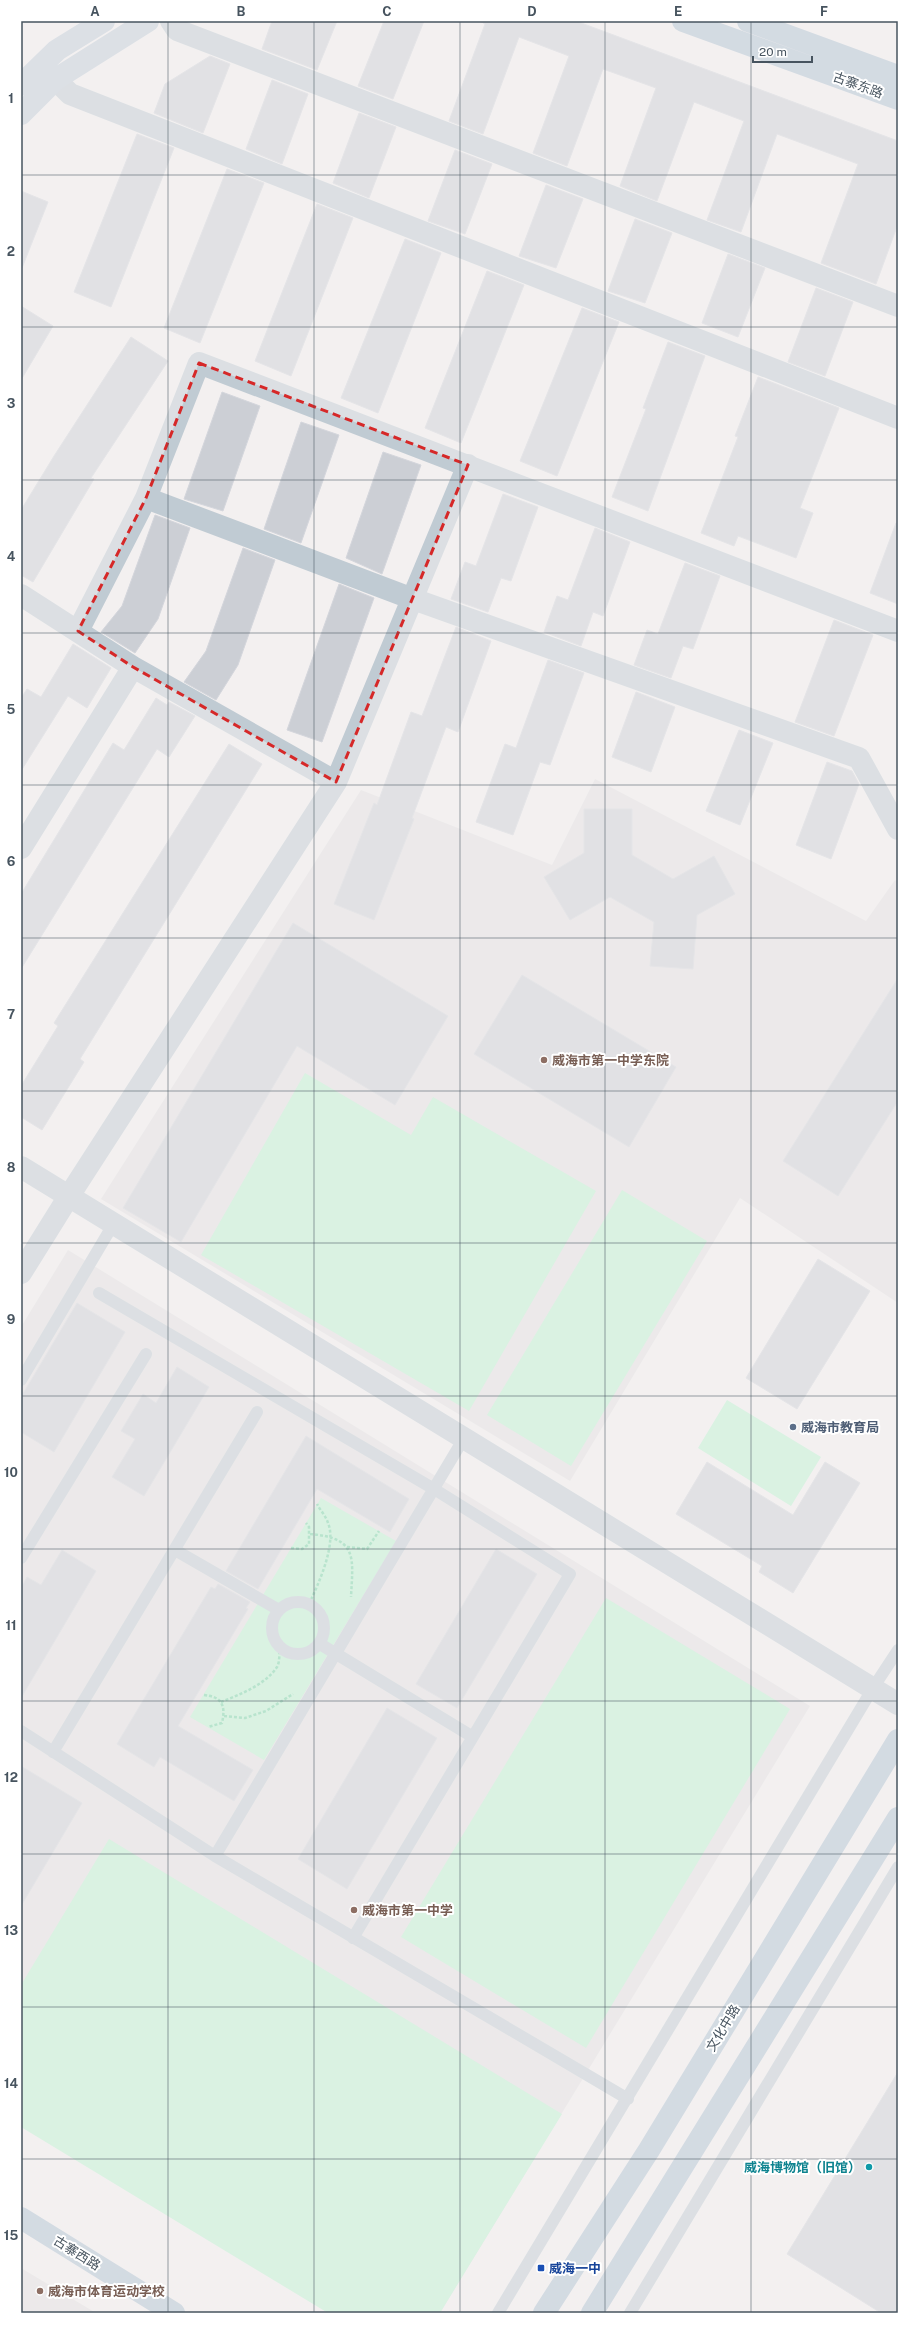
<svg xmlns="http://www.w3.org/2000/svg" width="919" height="2334" viewBox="0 0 919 2334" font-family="'Public Sans','Noto Sans SC',sans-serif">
	<rect width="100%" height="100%" fill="#f3f0f0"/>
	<path fill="#e4e1e2" d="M 595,779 L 866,921 L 895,880 L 898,882 L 898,1303 L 740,1198 L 570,1481 L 101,1199 L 361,790 L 552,865 Z
		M 68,1250 L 810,1706 L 440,2313 L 21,2124 L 21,1327 Z
		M 21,2268 L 96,2313 L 21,2313 Z"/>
	<path fill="#bcf3d1" d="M 305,1073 L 411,1135 L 433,1097 L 596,1191 L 469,1411 L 201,1255 Z
		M 622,1190 L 707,1241 L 571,1466 L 487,1415 Z
		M 727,1400 L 821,1457 L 791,1506 L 698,1448 Z
		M 321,1498 L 396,1541 L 264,1760 L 190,1717 Z
		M 606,1598 L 790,1709 L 586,2048 L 401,1937 Z
		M 109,1839 L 562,2114 L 440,2313 L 328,2313 L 21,2127 L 21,1985 Z"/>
	<path fill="#cccfd5" stroke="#d4d6dc" d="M 272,21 L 337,21 L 317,70 L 262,49 Z
		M 384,21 L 424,21 L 393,99 L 358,86 Z
		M 480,21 L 576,21 L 898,141 L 898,224 L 876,284 L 821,263 L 858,164 L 777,134 L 741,232 L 707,220 L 744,121 L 694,102 L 657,201 L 620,186 L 656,88 L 603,69 L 567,166 L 533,153 L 569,56 L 519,37 L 483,134 L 449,121 L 485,24 Z
		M 210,56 L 230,64 L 203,133 L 154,113 L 165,84 Z
		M 272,80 L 308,94 L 282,164 L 246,149 Z
		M 359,113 L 396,127 L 369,198 L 333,183 Z
		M 137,134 L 174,148 L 111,307 L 74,292 Z
		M 455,150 L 492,164 L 465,234 L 428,221 Z
		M 227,169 L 264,183 L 200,343 L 164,328 Z
		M 546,185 L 583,199 L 556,268 L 519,256 Z
		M 21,191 L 48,202 L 22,268 L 21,268 Z
		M 317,204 L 353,218 L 291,376 L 255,361 Z
		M 635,219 L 672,233 L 645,303 L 608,291 Z
		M 405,239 L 441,253 L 378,413 L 341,398 Z
		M 728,254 L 765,268 L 738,337 L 702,323 Z
		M 487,271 L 524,285 L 461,443 L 425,428 Z
		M 816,288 L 853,302 L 825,376 L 788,362 Z
		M 21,306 L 53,326 L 21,380 Z
		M 582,308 L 619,322 L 557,476 L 520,461 Z
		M 131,337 L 168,361 L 91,478 L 94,479 L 33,582 L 21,575 L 21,510 L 54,456 Z
		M 668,342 L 705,356 L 648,511 L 612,497 L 646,409 L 643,408 Z
		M 758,377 L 839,408 L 800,508 L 813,513 L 796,558 L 738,536 L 734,546 L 701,533 L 738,437 L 735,436 Z
		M 222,392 L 260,406 L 223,511 L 184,499 Z
		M 301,422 L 339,435 L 301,543 L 264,529 Z
		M 383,452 L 421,465 L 382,574 L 346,558 Z
		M 503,494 L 538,507 L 511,581 L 501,578 L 488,612 L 451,599 L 465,562 L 476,566 Z
		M 155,515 L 190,528 L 158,619 L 135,653 L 101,632 L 122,606 Z
		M 896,523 L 898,523 L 898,604 L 870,593 Z
		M 595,528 L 630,542 L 603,616 L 593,612 L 581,646 L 544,632 L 557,596 L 568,600 Z
		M 243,548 L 275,560 L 238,665 L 216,700 L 184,682 L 206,651 Z
		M 685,563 L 720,576 L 693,649 L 683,646 L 671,678 L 634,665 L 647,630 L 658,634 Z
		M 339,584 L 374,598 L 322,742 L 287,730 Z
		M 834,620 L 873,635 L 834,736 L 795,722 Z
		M 456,627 L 491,641 L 458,732 L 446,727 L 412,818 L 414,819 L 374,920 L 334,904 L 374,803 L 377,805 L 411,712 L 422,716 Z
		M 73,644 L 111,668 L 87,708 L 68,696 L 21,771 L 21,698 L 27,689 L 41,697 Z
		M 548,660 L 584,673 L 550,765 L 540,762 L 513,835 L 476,822 L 505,744 L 516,748 Z
		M 636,692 L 675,707 L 651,772 L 612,757 Z
		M 156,698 L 167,705 L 169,702 L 195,716 L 169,757 L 157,749 L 21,969 L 21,894 L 113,743 L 124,750 Z
		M 739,730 L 773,743 L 740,825 L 706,811 Z
		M 229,744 L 262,764 L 80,1059 L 84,1062 L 42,1130 L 21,1117 L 21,1086 L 58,1026 L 54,1023 Z
		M 827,762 L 852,771 L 859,784 L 831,859 L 796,845 Z
		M 584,809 L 632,809 L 632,855 L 673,879 L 714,856 L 735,894 L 697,915 L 693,969 L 650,966 L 654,922 L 610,897 L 570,920 L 544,877 L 584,853 Z
		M 293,923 L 448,1016 L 395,1105 L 297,1046 L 181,1242 L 123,1208 Z
		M 522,975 L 676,1067 L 629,1147 L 474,1054 Z
		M 898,978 L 898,1101 L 838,1196 L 783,1161 Z
		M 818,1259 L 870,1291 L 797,1409 L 746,1378 Z
		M 77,1303 L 125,1332 L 54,1452 L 21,1432 L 21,1397 Z
		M 177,1367 L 209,1387 L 144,1496 L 112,1477 L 135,1439 L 121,1431 L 143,1394 L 156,1403 Z
		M 306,1436 L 409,1499 L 390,1532 L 317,1489 L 258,1589 L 226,1571 Z
		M 707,1462 L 793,1515 L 825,1462 L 860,1483 L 793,1593 L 759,1572 L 762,1566 L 676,1514 Z
		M 496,1549 L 537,1574 L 457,1708 L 416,1684 Z
		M 62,1550 L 96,1571 L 21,1698 L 21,1588 L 27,1577 L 41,1585 Z
		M 218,1584 L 250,1602 L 246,1608 L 248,1609 L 178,1726 L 253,1770 L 234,1801 L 160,1757 L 154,1767 L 117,1744 L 211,1587 L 215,1589 Z
		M 387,1708 L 437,1738 L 347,1889 L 298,1859 Z
		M 21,1766 L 82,1803 L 21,1906 Z
		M 898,2072 L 898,2313 L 881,2313 L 787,2254 Z"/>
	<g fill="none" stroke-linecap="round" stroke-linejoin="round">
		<path stroke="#71d4a3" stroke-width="2.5" stroke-dasharray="3 2" stroke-linecap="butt" d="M 310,1534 C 358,1538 353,1557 351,1597
			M 347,1547 L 367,1549 L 379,1531
			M 291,1548 L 302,1549 L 309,1544 L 309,1527 L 306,1523
			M 309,1604 C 318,1585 337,1544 328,1523 C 326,1516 320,1510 317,1504
			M 204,1695 C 222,1697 226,1705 222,1723 L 208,1727
			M 221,1702 C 241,1694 265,1685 277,1667 C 280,1662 279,1653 280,1648
			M 224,1716 L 245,1718 L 266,1711 L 293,1694"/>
		<path stroke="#c0cbd3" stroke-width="12" d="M 99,1293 L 434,1489 L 570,1574 L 353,1938
			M 21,1380 L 114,1223
			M 464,1438 L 215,1856 L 628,2099
			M 175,1550 L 279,1610
			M 21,1558 L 146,1354
			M272 1628a26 26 0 1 1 52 0a26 26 0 1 1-52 0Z
			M 320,1644 L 473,1737
			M 21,1731 L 215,1856
			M 53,1752 L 257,1412
			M 498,2313 L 873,1688 L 898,1650
			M 630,2313 L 898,1867"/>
		<path stroke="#c0cbd3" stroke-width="22" d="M 171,21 L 177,30 L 898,306
			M 42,66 L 70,94 L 898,418
			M 146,498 L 413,599 L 859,758 L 898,829
			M 21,595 L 133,667 L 336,782
			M 78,631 L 146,498 L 199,363 L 898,631
			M 21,848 L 133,667
			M 21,1167 L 898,1704
			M 21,1273 L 69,1196 L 336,782 L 468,465"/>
		<path stroke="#c0ccd8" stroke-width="22" d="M 21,85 L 57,50 L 104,21
			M 21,114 L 56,79 L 148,21"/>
		<path stroke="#aec0d1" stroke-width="22" d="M 683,21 L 898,99
			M 748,21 L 898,76
			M 21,2218 L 174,2313
			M 544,2313 L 649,2150 L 898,1740
			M 592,2313 L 898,1818"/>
	</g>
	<path d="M0 0H919V2334H0ZM 199,363 L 468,465 L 336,782 L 133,667 L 78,631 L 146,498 Z" fill="#f3f0f0" fill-opacity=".55" fill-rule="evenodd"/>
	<path fill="none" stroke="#d62828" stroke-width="3" stroke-dasharray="8 5" stroke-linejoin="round" d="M 199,363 L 468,465 L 336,782 L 133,667 L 78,631 L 146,498 Z"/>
	<path fill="none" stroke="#47545f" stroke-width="1" stroke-opacity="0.55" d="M 168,21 L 168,2313M 314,21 L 314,2313M 460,21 L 460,2313M 605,21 L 605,2313M 751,21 L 751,2313M 21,175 L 898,175M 21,327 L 898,327M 21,480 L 898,480M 21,633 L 898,633M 21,785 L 898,785M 21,938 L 898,938M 21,1091 L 898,1091M 21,1243 L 898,1243M 21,1396 L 898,1396M 21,1549 L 898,1549M 21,1701 L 898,1701M 21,1854 L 898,1854M 21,2007 L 898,2007M 21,2159 L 898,2159"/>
	<g fill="#8d6e63" stroke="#fff" stroke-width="1.5">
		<circle cx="544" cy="1060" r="4"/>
		<circle cx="354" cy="1910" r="4"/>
		<circle cx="40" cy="2291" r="4"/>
	</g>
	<circle fill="#5c6f8a" stroke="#fff" stroke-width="1.5" cx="793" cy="1427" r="4"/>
	<circle fill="#0f9aa8" stroke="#fff" stroke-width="1.5" cx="869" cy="2167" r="4"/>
	<rect fill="#1a4fb4" stroke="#fff" stroke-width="1.5" x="537" y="2264" width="8" height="8" rx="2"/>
	<g text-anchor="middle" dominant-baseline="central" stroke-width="4" stroke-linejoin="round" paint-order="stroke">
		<g font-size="13" fill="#47545f" stroke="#fff">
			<text transform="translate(858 85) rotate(20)">古寨东路</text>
			<text transform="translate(723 2028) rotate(-59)">文化中路</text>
			<text transform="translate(77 2253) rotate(32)">古寨西路</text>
		</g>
		<g font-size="13" font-weight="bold" fill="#785e54" stroke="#fff" text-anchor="start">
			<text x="552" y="1060">威海市第一中学东院</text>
			<text x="362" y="1910">威海市第一中学</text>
			<text x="48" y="2291">威海市体育运动学校</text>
		</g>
		<g font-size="13" font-weight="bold" fill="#4e5e75" stroke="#fff" text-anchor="start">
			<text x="801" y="1427">威海市教育局</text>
		</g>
		<g font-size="13" font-weight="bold" fill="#0d838f" stroke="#fff" text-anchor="end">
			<text x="861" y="2167">威海博物馆（旧馆）</text>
		</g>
		<g font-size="13" font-weight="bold" fill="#164399" stroke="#fff" text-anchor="start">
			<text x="549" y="2268">威海一中</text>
		</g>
	</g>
	<rect width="919" height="2334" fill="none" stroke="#ffffff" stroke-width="44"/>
	<path d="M753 56v6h59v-6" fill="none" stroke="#47545f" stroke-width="2"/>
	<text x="759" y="56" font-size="12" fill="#47545f" stroke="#ffffff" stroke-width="3" paint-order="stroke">20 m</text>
	<rect x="22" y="22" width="875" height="2290" fill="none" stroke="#47545f" stroke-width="1.5"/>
	<g font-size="13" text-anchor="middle" font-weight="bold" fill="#47545f">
		<text x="95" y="16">A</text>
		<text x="241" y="16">B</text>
		<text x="387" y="16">C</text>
		<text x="532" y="16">D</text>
		<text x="678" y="16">E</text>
		<text x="824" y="16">F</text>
		<text x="11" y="103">1</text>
		<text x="11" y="256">2</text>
		<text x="11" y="408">3</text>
		<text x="11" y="561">4</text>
		<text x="11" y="714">5</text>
		<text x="11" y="866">6</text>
		<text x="11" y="1019">7</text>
		<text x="11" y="1172">8</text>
		<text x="11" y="1324">9</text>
		<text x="11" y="1477">10</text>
		<text x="11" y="1630">11</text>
		<text x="11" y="1782">12</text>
		<text x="11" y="1935">13</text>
		<text x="11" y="2088">14</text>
		<text x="11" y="2240">15</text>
	</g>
</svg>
